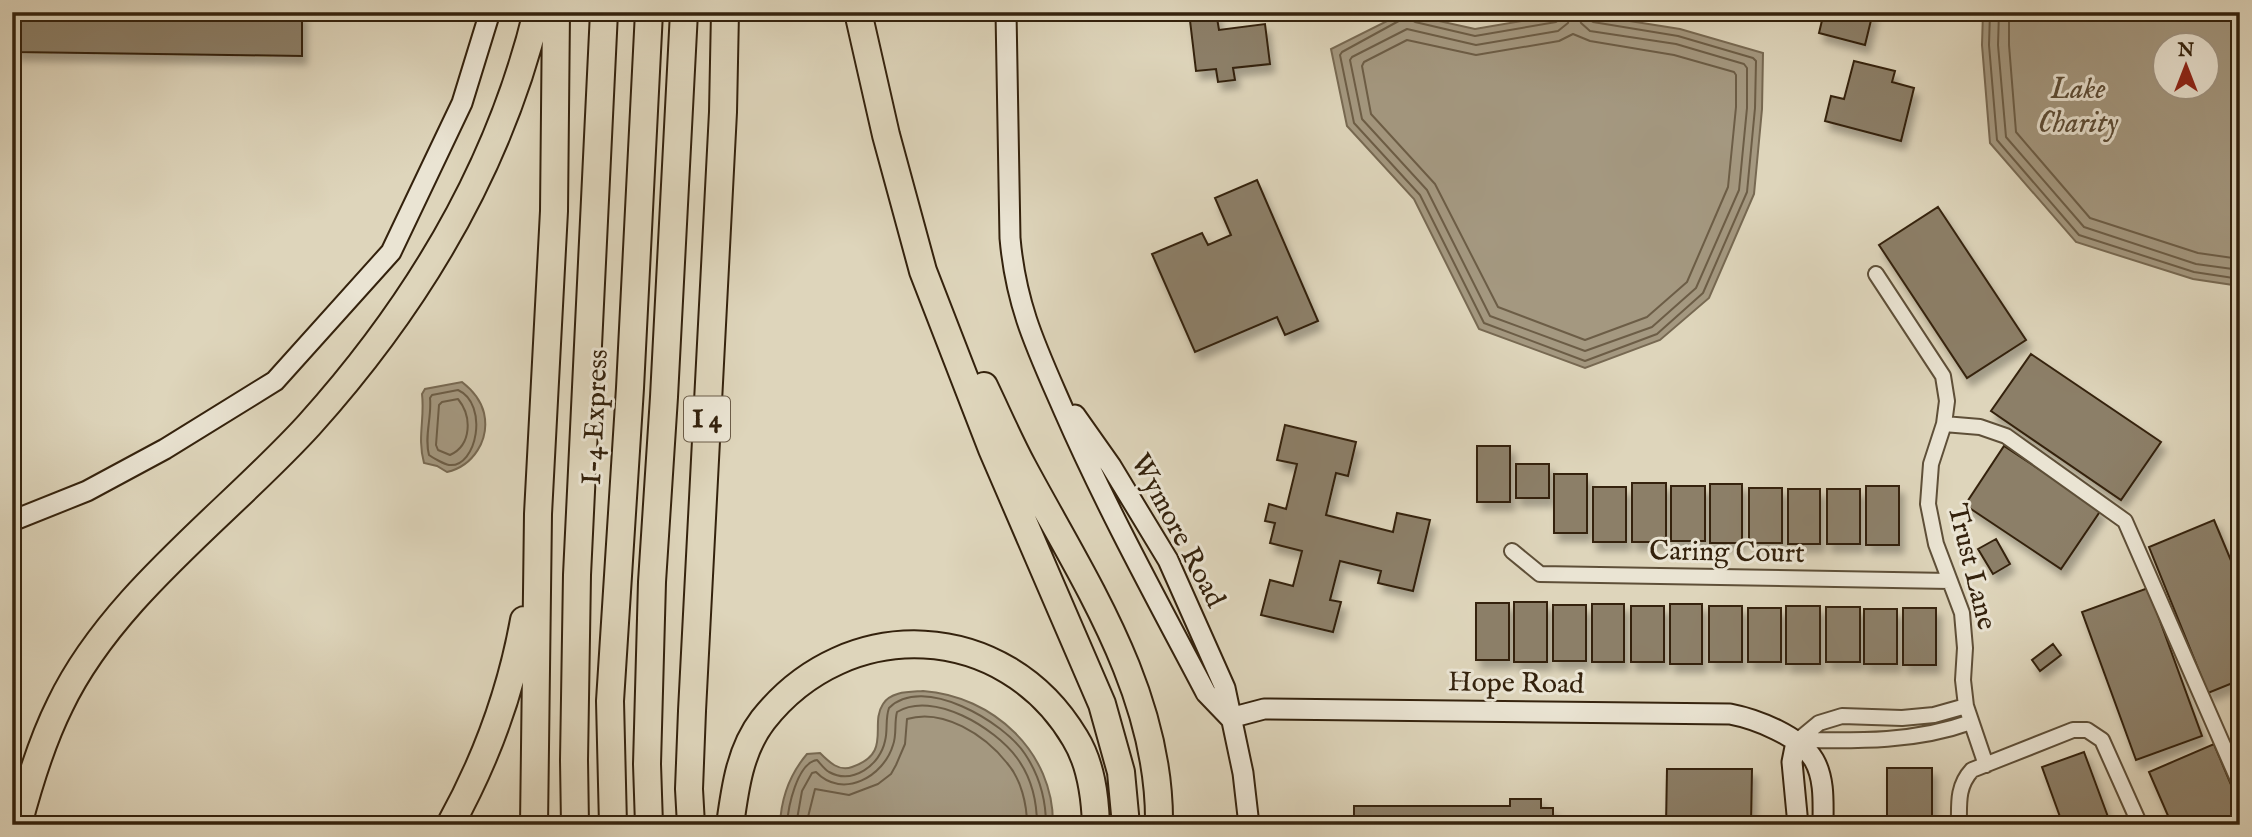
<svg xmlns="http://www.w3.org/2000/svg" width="2252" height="837" viewBox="0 0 2252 837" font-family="'IM FELL English',serif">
	<defs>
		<filter id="shadow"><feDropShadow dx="4.5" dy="8" stdDeviation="3.5" flood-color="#0004"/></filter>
	</defs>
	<rect width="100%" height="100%" fill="#ded5bb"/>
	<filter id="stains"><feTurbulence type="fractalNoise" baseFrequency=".00286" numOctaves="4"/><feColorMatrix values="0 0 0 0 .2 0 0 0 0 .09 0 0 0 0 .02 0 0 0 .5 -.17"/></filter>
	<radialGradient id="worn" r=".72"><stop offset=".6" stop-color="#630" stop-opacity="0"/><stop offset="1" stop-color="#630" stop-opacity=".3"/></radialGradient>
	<path fill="#a49880" stroke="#776952" stroke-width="2" fill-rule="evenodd" d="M 1573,12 L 1680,29 L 1763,53 L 1762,109 L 1754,194 L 1709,298 L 1660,340 L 1585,368 L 1479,329 L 1414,199 L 1347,126 L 1331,49 L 1403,13 L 1475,29 Z
		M 1983,12 L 2240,12 L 2240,286 L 2193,279 L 2076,242 L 1990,143 L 1982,45 ZM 2164,46 L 2206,46 L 2206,88 L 2164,88 Z
		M 462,382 C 471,389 481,400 484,413 C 490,440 473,466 447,472 L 437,466 L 424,463 C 417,437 425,419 422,394 L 425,389 Z
		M 923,691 C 993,696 1054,752 1053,825 L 780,825 C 781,799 790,774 807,754 L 820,753 C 829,762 839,772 852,767 C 893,753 869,725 883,704 C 891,691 910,692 923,691 Z"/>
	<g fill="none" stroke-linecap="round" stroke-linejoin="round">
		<path stroke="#6c5d46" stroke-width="2" d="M 1561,12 L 1560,19 L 1556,22 L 1475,36 L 1415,22 L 1406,17 L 1342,52 L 1340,55 L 1354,123 L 1420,195 L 1484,323 L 1585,361 L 1657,334 L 1703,293 L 1747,192 L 1755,108 L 1756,61 L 1753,58 L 1678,36 L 1593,22 L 1588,19 L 1587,12
			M 1570,12 L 1568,23 L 1558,31 L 1476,45 L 1407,29 L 1352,57 L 1350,60 L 1362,119 L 1427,190 L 1490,316 L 1585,351 L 1652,327 L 1696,288 L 1739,190 L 1747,108 L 1747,68 L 1744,64 L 1676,44 L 1590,31 L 1581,23 L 1578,12
			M 1990,12 L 1989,45 L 1997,140 L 2079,235 L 2194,272 L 2240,279
			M 1999,12 L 1998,45 L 2006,137 L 2084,227 L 2196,264 L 2240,270
			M 2009,12 L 2009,45 L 2016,132 L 2090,218 L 2198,253 L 2240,259
			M 1573,34 L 1590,41 L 1674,55 L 1734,72 L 1736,75 L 1736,107 L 1728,187 L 1687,282 L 1647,317 L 1585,340 L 1498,307 L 1435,184 L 1371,114 L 1362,66 L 1364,62 L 1407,40 L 1476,55 L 1559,41 Z
			M 458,390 C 489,404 477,468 449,465 C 444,464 433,458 429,455 C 424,436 432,417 430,398 L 432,395 Z
			M 458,399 C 472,416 472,445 450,455 L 438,450 L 436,445 L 439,405 L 442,402 Z
			M 787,825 C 788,807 797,763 817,760 C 820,763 824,769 829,772 C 853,785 880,765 885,741 C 888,730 885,719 889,708 C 923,674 1004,722 1025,754 C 1039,775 1046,799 1046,825
			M 796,825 L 802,791 L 812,773 L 816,772 C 843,800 884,776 893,745 C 897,735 894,723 897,712 C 933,690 995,728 1017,758 C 1031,777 1037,801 1037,825
			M 806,825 L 815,789 L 849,795 L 878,784 L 891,774 L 896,765 L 905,744 L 907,719 C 943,708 985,735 1007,763 C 1021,779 1027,804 1027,825"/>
	</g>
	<path fill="#8c7f67" stroke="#34220d" stroke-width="2" filter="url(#shadow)" d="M 16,12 L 302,12 L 302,56 L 15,52 Z
		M 1189,12 L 1216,12 L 1219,30 L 1265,24 L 1270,64 L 1233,68 L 1235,80 L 1218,82 L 1216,69 L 1196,71 Z
		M 1824,12 L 1873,12 L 1865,45 L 1819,33 Z
		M 1854,61 L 1895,71 L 1892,82 L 1914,88 L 1901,141 L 1825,121 L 1831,96 L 1844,99 Z
		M 1257,180 L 1318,321 L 1285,335 L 1277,317 L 1195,352 L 1152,254 L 1202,233 L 1208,245 L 1231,235 L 1215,198 Z
		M 1938,207 L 2026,340 L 1967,378 L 1879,245 Z
		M 2031,354 L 2161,442 L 2121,500 L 1991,411 Z
		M 1285,425 L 1356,442 L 1348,476 L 1336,473 L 1326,515 L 1393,532 L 1397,513 L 1430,520 L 1413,591 L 1378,583 L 1381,571 L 1340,561 L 1330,600 L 1341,602 L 1333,632 L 1261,615 L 1270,580 L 1293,586 L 1302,551 L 1270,543 L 1275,523 L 1265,521 L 1269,504 L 1286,509 L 1297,464 L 1277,460 Z
		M 1477,446 L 1510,446 L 1510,502 L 1477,502 Z
		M 2004,446 L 2101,510 L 2061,569 L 1965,505 Z
		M 1516,464 L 1549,464 L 1549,498 L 1516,498 Z
		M 1554,474 L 1587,474 L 1587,533 L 1554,533 Z
		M 1632,483 L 1666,483 L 1666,542 L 1632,542 Z
		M 1710,484 L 1742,484 L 1742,543 L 1710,543 Z
		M 1671,486 L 1705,486 L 1705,541 L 1671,541 Z
		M 1866,486 L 1899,486 L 1899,545 L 1866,545 Z
		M 1593,487 L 1626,487 L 1626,542 L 1593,542 Z
		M 1749,488 L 1782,488 L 1782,543 L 1749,543 Z
		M 1788,489 L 1820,489 L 1820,544 L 1788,544 Z
		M 1827,489 L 1860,489 L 1860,544 L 1827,544 Z
		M 2214,520 L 2240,582 L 2240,680 L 2208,693 L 2149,547 Z
		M 1996,539 L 2010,564 L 1993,574 L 1978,549 Z
		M 2148,588 L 2202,736 L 2136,760 L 2082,612 Z
		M 1514,602 L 1547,602 L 1547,662 L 1514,662 Z
		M 1476,603 L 1509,603 L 1509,660 L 1476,660 Z
		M 1592,604 L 1624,604 L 1624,662 L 1592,662 Z
		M 1670,604 L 1702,604 L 1702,664 L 1670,664 Z
		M 1553,605 L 1586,605 L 1586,661 L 1553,661 Z
		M 1631,606 L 1664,606 L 1664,662 L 1631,662 Z
		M 1709,606 L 1742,606 L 1742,662 L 1709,662 Z
		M 1786,606 L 1820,606 L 1820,664 L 1786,664 Z
		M 1826,607 L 1860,607 L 1860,662 L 1826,662 Z
		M 1748,608 L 1781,608 L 1781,662 L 1748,662 Z
		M 1903,608 L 1936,608 L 1936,665 L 1903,665 Z
		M 1864,609 L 1897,609 L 1897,664 L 1864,664 Z
		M 2053,644 L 2061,655 L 2040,671 L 2032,660 Z
		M 2214,744 L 2240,806 L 2240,825 L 2172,825 L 2149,772 Z
		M 2084,752 L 2111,825 L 2063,825 L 2042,767 Z
		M 1887,768 L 1932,768 L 1932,825 L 1887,825 Z
		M 1667,769 L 1752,769 L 1751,825 L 1666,825 Z
		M 1510,799 L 1541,799 L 1541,808 L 1553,808 L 1553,825 L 1354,825 L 1354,806 L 1510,806 Z"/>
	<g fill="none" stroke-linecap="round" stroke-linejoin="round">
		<defs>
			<path id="street" d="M 1876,274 L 1943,376 L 1947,401 L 1944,424 L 1931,464 L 1928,504 L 1936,544 L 1962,613 L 1965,648 L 1963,680 L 1966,706 L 1986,765
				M 1944,424 L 1980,427 L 2006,436 L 2125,521 L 2240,784
				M 1512,551 L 1540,574 L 1950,581
				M 1801,740 C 1859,741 1916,742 1971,722
				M 1796,742 L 1819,723 L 1842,716 L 1902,718 L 1934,715 L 1966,706
				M 1959,825 C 1959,804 1957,786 1972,770 L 2073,730 L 2087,730 L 2102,740 L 2140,825"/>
			<path id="secondary" d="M 1006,12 L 1010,238 C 1016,307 1037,349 1064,411 C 1106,507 1157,600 1206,693 L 1230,718
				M 1075,415 L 1111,466 L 1168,560 L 1225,688 L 1243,773 L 1249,825
				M 12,521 L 87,491 L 165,449 L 275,381 L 391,252 L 462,103 L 490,12
				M 1230,718 L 1264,709 L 1730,714 C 1756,719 1800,736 1814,760 C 1825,779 1823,804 1823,825
				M 1796,742 L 1792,762 L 1798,825"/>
			<path id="highway" d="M 858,12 L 886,135 L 923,271 L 992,449 L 1102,704 L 1121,772 L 1126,825
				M 984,386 C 997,413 1009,441 1023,467 C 1083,579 1161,693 1159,825
				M 18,825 C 29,783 41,743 60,705 C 112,596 229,513 309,425 C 416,306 499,169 537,12
				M 450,825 C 486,760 511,692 524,620
				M 534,825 L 538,514 L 554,211 L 556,12
				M 575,825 L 574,760 L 577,575 L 604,12
				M 613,825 L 610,701 L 630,388 L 649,12
				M 649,825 L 647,764 L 652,582 L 664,397 L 684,12
				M 691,825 L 689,789 L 692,711 L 723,112 L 725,12
				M 730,825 C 735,788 740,750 763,720 C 847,613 1005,620 1075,738 C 1091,764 1095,795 1096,825"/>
		</defs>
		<use href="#street" stroke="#5e4f38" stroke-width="18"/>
		<use href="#secondary" stroke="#34220d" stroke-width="23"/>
		<use href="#highway" stroke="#34220d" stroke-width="30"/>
		<use href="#street" stroke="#eae4d3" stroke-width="14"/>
		<use href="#secondary" stroke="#eae4d3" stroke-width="19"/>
		<use href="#highway" stroke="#ded5bb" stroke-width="26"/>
	</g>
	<g text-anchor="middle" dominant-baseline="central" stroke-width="6" stroke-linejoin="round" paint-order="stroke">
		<rect fill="#eae4d3" stroke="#6b5c48" stroke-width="2" x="684" y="396.5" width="46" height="45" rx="5"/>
		<g font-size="26" font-weight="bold" fill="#34220d">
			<text x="707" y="419">I 4</text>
		</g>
		<g font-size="28" fill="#34220d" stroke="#eae4d3">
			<text transform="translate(596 417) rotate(-87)">I-4 Express</text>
			<text transform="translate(1177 531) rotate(62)">Wymore Road</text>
			<text transform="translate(1727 553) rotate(1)">Caring Court</text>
			<text transform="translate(1971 567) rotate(76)">Trust Lane</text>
			<text transform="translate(1516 684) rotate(1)">Hope Road</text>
		</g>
		<g font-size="30" font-style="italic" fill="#5b4b35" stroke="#eae4d3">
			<text x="2078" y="90">Lake<tspan x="2078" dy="34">Charity</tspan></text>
		</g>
	</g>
	<rect width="2252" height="837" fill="none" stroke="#ded5bb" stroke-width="42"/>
	<rect x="14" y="14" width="2224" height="809" fill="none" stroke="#34220d" stroke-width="3.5"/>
	<rect x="21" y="21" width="2210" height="795" fill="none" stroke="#34220d" stroke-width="2"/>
	<g transform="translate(2186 66)"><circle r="33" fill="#eae4d3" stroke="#a19684" stroke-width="2"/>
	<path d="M0-5L12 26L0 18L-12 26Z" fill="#8f2418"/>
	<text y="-10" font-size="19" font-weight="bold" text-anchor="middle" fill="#34220d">N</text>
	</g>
	<rect width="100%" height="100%" filter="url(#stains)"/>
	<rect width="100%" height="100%" fill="url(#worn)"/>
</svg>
